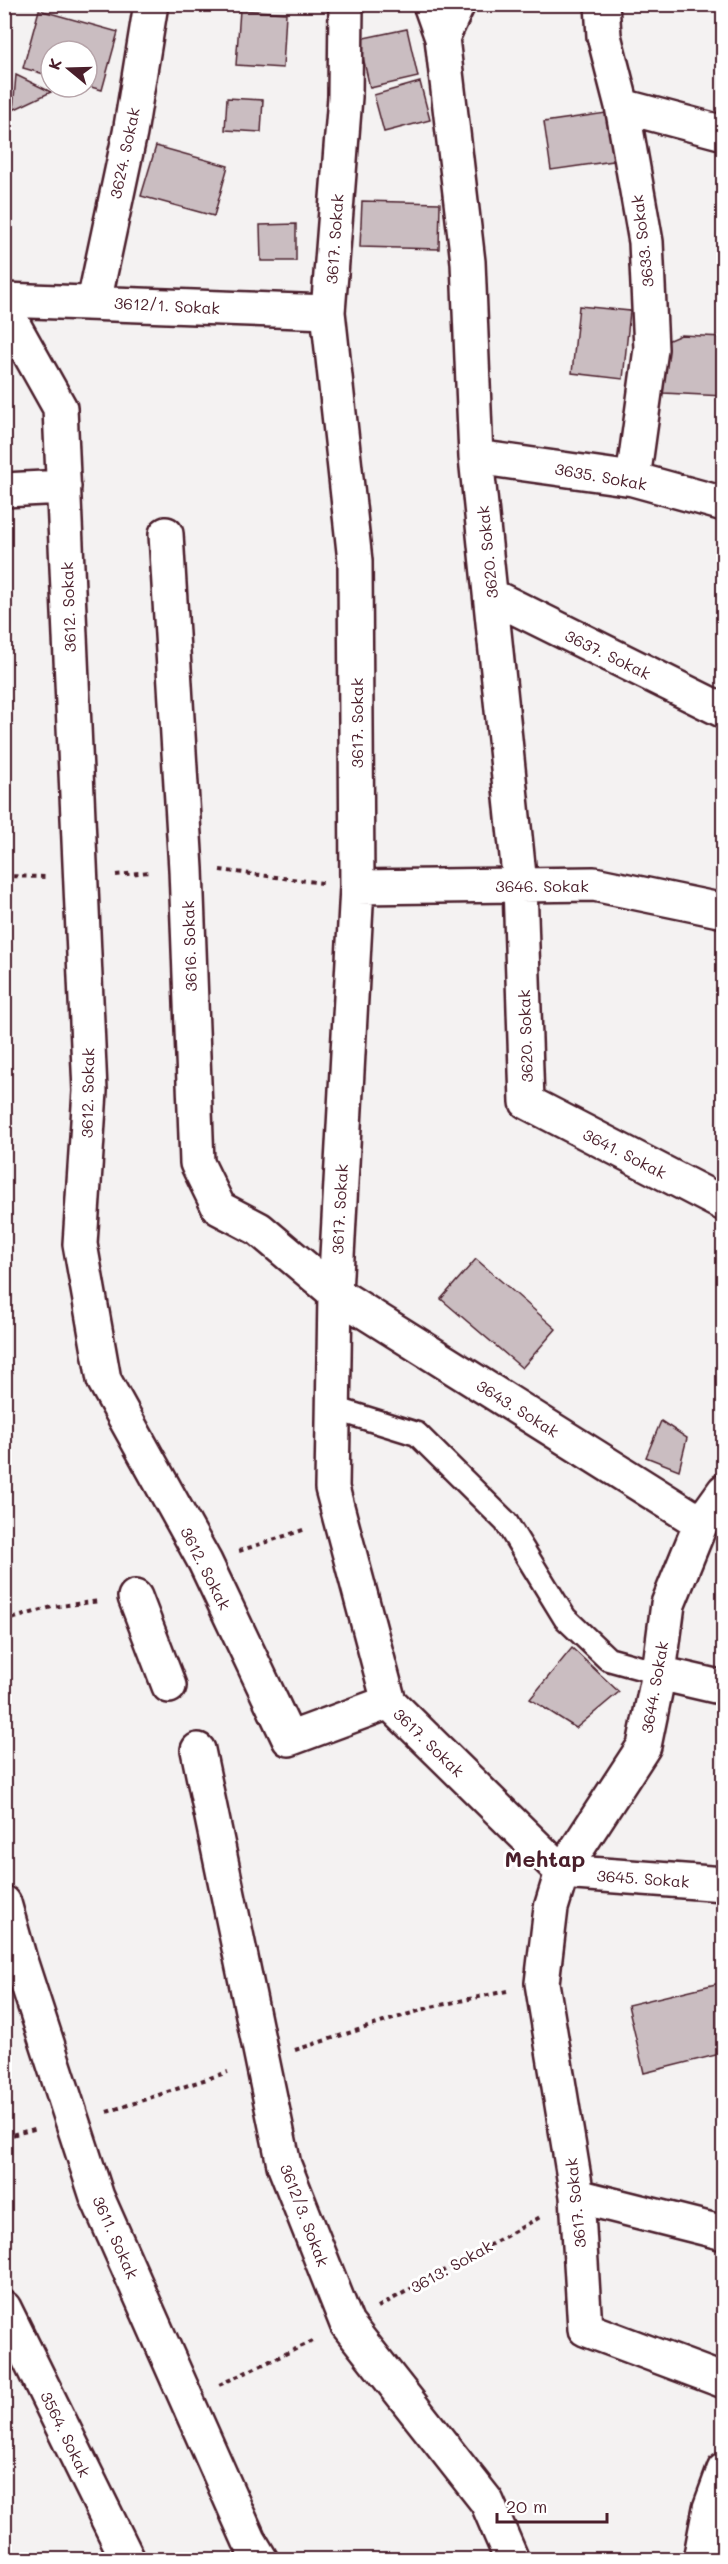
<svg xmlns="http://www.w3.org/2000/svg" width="728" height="2564" viewBox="0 0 728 2564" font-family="Mali,sans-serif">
	<rect width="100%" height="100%" fill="#f4f2f2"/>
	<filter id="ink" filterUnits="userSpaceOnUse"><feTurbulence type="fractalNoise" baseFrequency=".0167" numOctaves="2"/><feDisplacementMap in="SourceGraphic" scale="12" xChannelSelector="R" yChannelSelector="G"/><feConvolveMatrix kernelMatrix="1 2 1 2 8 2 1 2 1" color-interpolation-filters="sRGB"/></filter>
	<g filter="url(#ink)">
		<path fill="#cabdc1" stroke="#4a1f2b" stroke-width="1.5" d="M 39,10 L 118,32 L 102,90 L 87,86 L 87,51 L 51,51 L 51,76 L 23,68 Z
			M 240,10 L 286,13 L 283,68 L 236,65 Z
			M 407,29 L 418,77 L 370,88 L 359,39 Z
			M 16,75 L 51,92 L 13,110 Z
			M 420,82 L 430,120 L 384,132 L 374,95 Z
			M 227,98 L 263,100 L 261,132 L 225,130 Z
			M 613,112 L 620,160 L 551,170 L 544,122 Z
			M 156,146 L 228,166 L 214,216 L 141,196 Z
			M 362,201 L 440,203 L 439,249 L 360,247 Z
			M 296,224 L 296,261 L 261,261 L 260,225 Z
			M 579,306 L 630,311 L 623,379 L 572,373 Z
			M 681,335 L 724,337 L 724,396 L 663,393 L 667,341 Z
			M 476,1259 L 556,1329 L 522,1368 L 441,1299 Z
			M 661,1421 L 687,1438 L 679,1470 L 646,1457 Z
			M 572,1648 L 619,1692 L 576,1728 L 530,1699 Z
			M 724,1982 L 724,2053 L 644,2073 L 628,2005 Z"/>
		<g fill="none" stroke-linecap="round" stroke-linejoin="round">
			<defs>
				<path id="lane" d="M 333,1408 L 417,1434 L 506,1522 L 565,1618 L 608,1659 L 659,1673"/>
				<path id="street" d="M 346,4 L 345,97 L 328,312 L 355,561 L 357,887 L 335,1293 L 332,1488 L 389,1702 L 562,1872 L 551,1908 L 542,1983 L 577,2196 L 585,2329 L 724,2381
					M 430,4 L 442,38 L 468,262 L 476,457 L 520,885 L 527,1102 L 724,1204
					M 602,4 L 604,36 L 622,106 L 646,242 L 651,349 L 633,479
					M 442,38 L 458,4
					M 622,106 L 724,133
					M 4,300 L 328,312
					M 94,302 L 130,133 L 151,4
					M 4,308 L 60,408 L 90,1091 L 80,1244 L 104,1380 L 205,1562 L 289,1739 L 389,1702
					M 476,457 L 633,479 L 724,504
					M 4,490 L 64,487
					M 166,534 L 186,869 L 197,1163 L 219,1208 L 259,1229 L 335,1293 L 701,1523
					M 492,596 L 724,711
					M 357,887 L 594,884 L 724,911
					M 724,1491 L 701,1523 L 668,1604 L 659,1673 L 644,1746 L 562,1872 L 724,1884
					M 135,1597 L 169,1686
					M 659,1673 L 724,1688
					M 198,1750 L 284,2165 L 347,2324 L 487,2502 L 512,2560
					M 4,1903 L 20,1960 L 97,2197 L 249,2540 L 261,2560
					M 577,2196 L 724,2233
					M 4,2308 L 128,2560
					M 700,2560 L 710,2508 L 724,2470"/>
			</defs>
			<use href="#lane" stroke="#4a1f2b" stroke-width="27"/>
			<use href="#street" stroke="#4a1f2b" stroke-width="38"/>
			<path stroke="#4a1f2b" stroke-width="4" stroke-dasharray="4.5 4.5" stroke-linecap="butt" d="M 220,870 L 323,883
				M 116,875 L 150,872
				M 4,876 L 46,877
				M 4,1376 L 13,1372
				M 239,1551 L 306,1529
				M 4,1621 L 52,1607 L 100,1601
				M 295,2050 L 431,2007 L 507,1991
				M 107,2112 L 228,2072
				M 4,2137 L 38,2128
				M 378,2307 L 542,2216
				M 219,2385 L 315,2340"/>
			<use href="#lane" stroke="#fff" stroke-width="22"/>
			<use href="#street" stroke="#fff" stroke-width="33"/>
		</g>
	</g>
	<g text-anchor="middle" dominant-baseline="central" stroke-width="6" stroke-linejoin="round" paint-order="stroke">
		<g font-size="16" fill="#4a1f2b" stroke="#fff">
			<text transform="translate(124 153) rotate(-78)">3624. Sokak</text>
			<text transform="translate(334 239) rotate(-86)">3617. Sokak</text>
			<text transform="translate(642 241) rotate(-97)">3633. Sokak</text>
			<text transform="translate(167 305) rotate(3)">3612/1. Sokak</text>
			<text transform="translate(601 476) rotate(10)">3635. Sokak</text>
			<text transform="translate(487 552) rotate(-96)">3620. Sokak</text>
			<text transform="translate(68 607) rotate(-92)">3612. Sokak</text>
			<text transform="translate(608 654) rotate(26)">3637. Sokak</text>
			<text transform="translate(356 723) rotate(-90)">3617. Sokak</text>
			<text x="542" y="885">3646. Sokak</text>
			<text transform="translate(189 946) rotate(-92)">3616. Sokak</text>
			<text transform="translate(525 1036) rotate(-92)">3620. Sokak</text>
			<text transform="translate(87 1093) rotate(-89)">3612. Sokak</text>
			<text transform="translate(625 1153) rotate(27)">3641. Sokak</text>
			<text transform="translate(339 1209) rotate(-87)">3617. Sokak</text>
			<text transform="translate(518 1408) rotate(32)">3643. Sokak</text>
			<text transform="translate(206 1568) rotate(63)">3612. Sokak</text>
			<text transform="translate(654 1687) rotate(-80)">3644. Sokak</text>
			<text transform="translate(429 1742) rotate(44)">3617. Sokak</text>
			<text transform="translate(643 1878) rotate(4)">3645. Sokak</text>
			<text transform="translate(575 2203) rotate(-96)">3617. Sokak</text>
			<text transform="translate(305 2215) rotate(69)">3612/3. Sokak</text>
			<text transform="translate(116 2237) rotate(66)">3611. Sokak</text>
			<text transform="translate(451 2266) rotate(-29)">3613. Sokak</text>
			<text transform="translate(66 2434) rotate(64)">3564. Sokak</text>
		</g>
		<g font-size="22" font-weight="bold" fill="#4a1f2b" stroke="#fff">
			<text x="545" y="1858">Mehtap</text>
		</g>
	</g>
	<rect width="728" height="2564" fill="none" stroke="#fff" stroke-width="24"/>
	<rect x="12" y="12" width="704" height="2540" fill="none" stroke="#4a1f2b" stroke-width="2" filter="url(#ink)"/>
	<g transform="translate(69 69) rotate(289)"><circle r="28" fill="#ffffff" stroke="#b7a5aa" stroke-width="1.5"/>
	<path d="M0-4.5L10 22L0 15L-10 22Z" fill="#4a1f2b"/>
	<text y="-9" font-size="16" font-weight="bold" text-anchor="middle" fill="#4a1f2b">K</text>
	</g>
	<path d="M497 2513v9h110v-9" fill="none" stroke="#4a1f2b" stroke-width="3"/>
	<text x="506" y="2513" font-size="18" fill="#4a1f2b" stroke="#ffffff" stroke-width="4.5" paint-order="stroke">20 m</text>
</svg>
